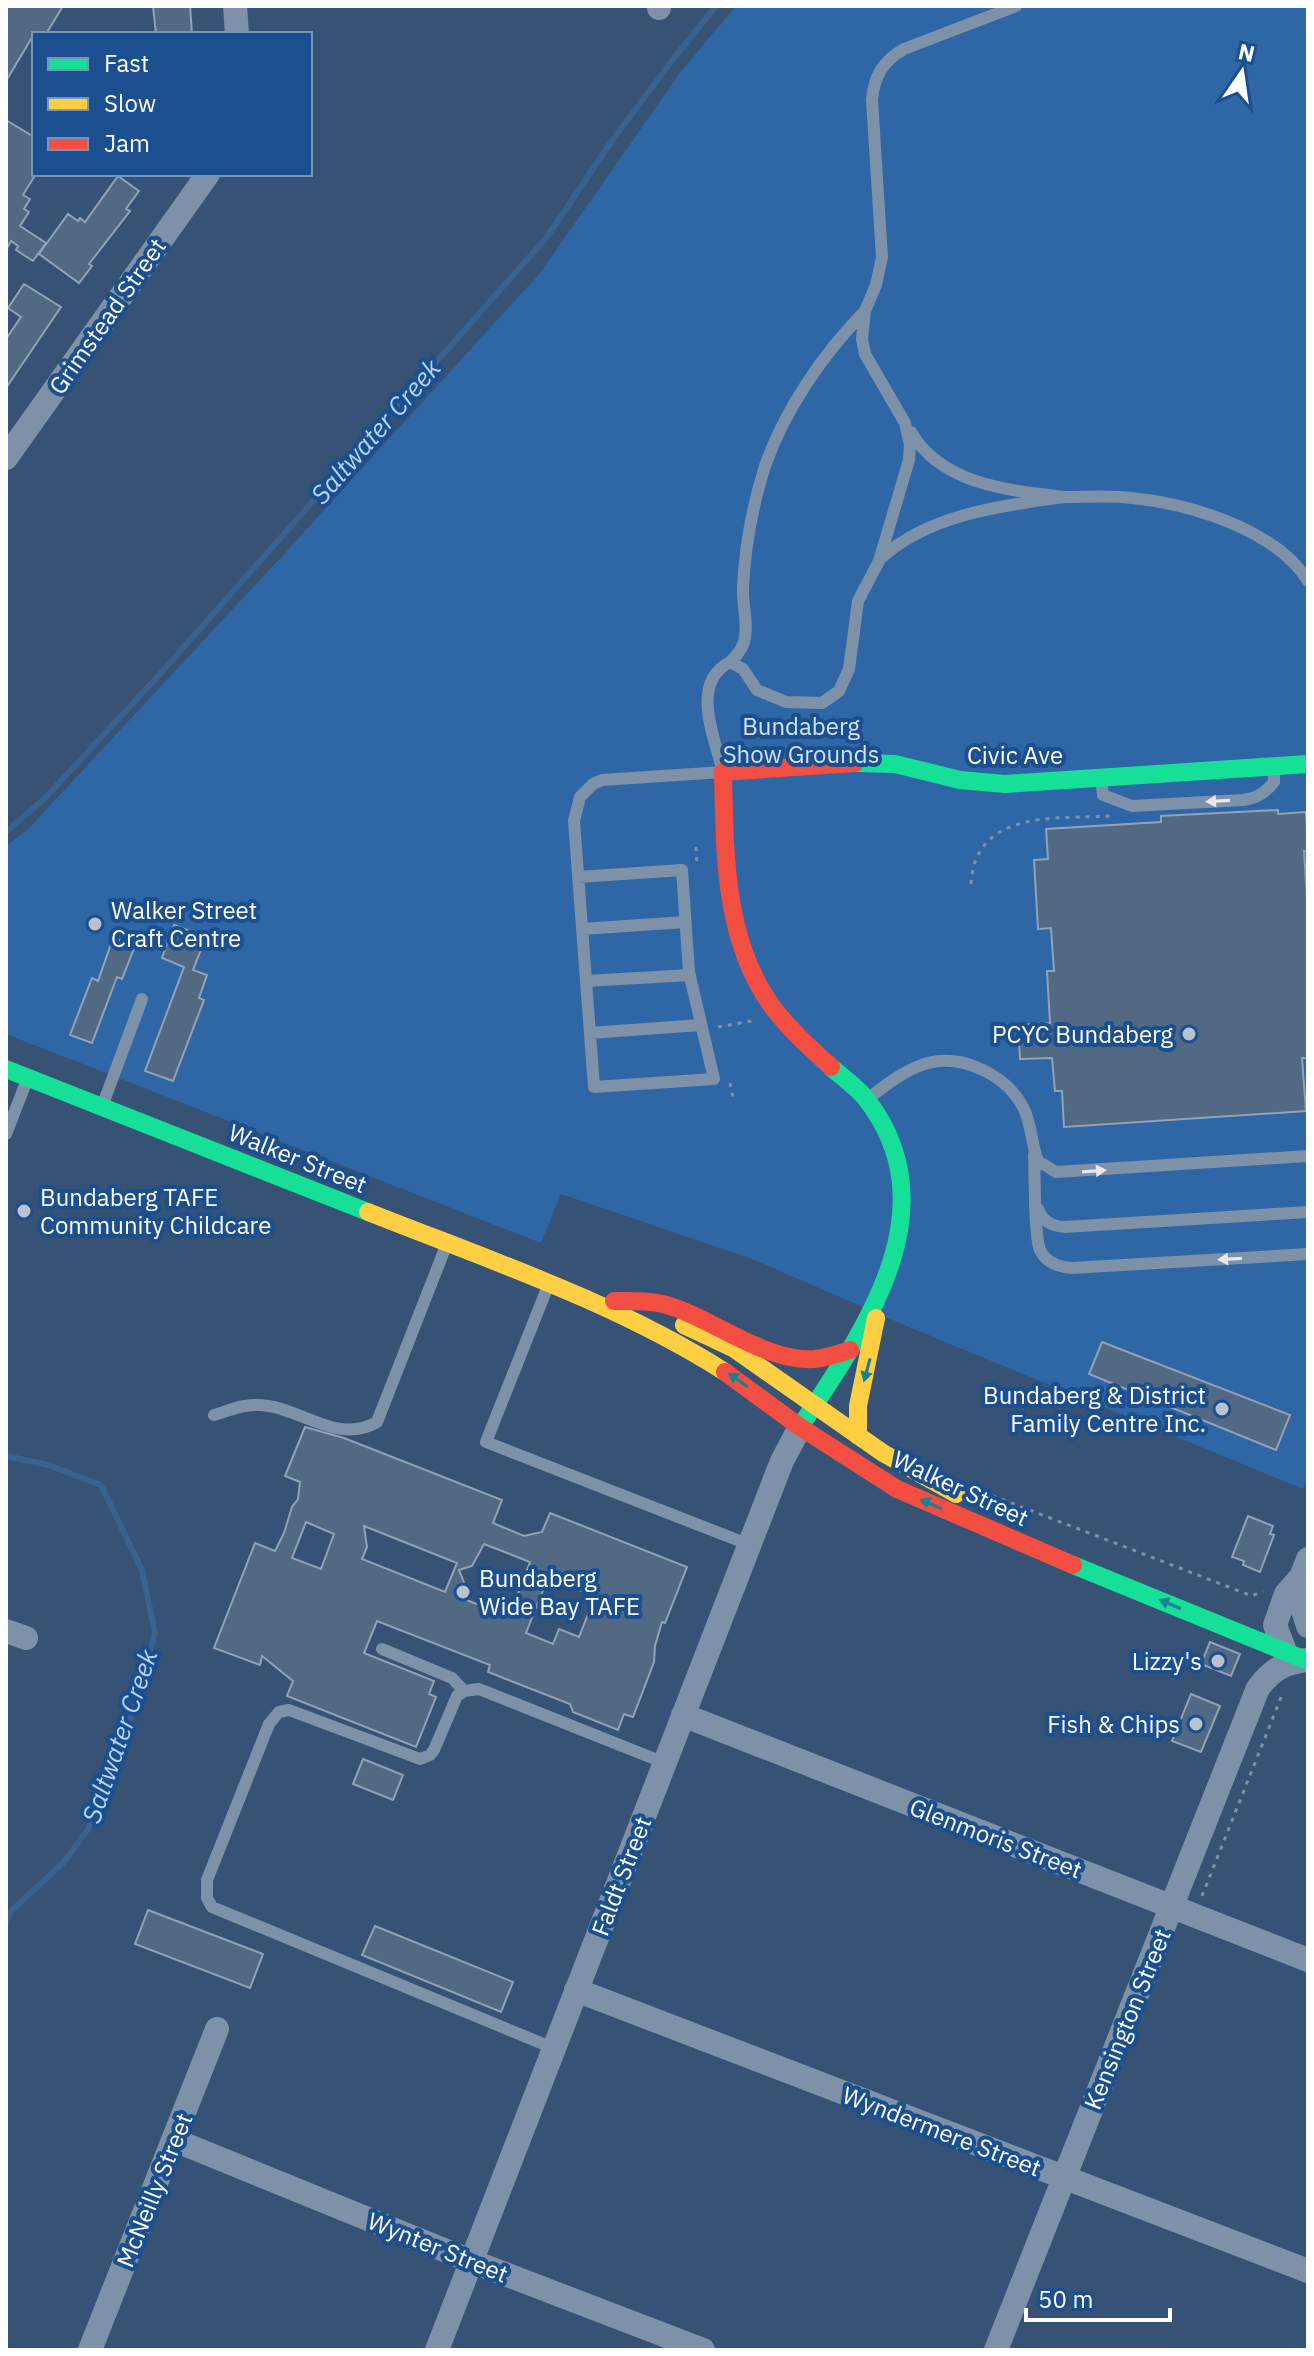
<svg xmlns="http://www.w3.org/2000/svg" width="1314" height="2356" viewBox="0 0 1314 2356" font-family="'IBM Plex Sans',sans-serif">
	<rect width="100%" height="100%" fill="#365274"/>
	<path fill="#2f66a5" d="M 736,6 L 1308,6 L 1308,1478 L 1303,1489 L 916,1330 L 752,1259 L 561,1194 L 541,1243 L 6,1034 L 6,846 L 28,829 L 284,554 L 540,273 L 682,70 Z"/>
	<g fill="none" stroke-linecap="round" stroke-linejoin="round">
		<path stroke="#3b618d" stroke-width="6" d="M 6,832 L 45,798 L 160,674 L 547,237 L 611,142 L 674,58 L 716,6
			M 6,1456 L 48,1465 L 101,1485 L 142,1570 L 155,1633 L 136,1703 L 88,1829 L 64,1862 L 11,1911 L 6,1922"/>
	</g>
	<path fill="#526984" stroke="#92a2b6" stroke-width="2" fill-rule="evenodd" d="M 6,6 L 63,6 L 46,34 L 34,34 L 6,81 Z
		M 153,6 L 190,6 L 192,34 L 156,34 Z
		M 6,120 L 34,137 L 34,177 L 23,195 L 30,199 L 24,209 L 29,212 L 20,226 L 46,243 L 33,261 L 16,250 L 18,246 L 11,241 L 6,250 Z
		M 118,176 L 139,191 L 126,209 L 130,211 L 89,264 L 92,266 L 79,283 L 39,254 L 68,214 L 78,221 L 80,218 L 85,222 Z
		M 24,284 L 61,307 L 6,388 L 6,339 L 21,317 L 8,308 Z
		M 1278,810 L 1278,814 L 1306,812 L 1308,851 L 1304,851 L 1308,912 L 1308,1058 L 1302,1058 L 1306,1111 L 1064,1127 L 1062,1091 L 1055,1091 L 1052,1058 L 1020,1059 L 1018,1025 L 1050,1023 L 1047,971 L 1054,971 L 1051,928 L 1038,929 L 1034,860 L 1048,859 L 1046,829 L 1161,822 L 1161,816 Z
		M 174,925 L 206,937 L 193,970 L 207,975 L 199,998 L 204,1000 L 173,1081 L 145,1071 L 184,967 L 162,958 Z
		M 113,938 L 135,946 L 122,979 L 117,977 L 92,1043 L 70,1035 L 92,978 L 98,981 Z
		M 1102,1342 L 1290,1415 L 1276,1450 L 1089,1374 Z
		M 305,1427 L 344,1438 L 502,1500 L 493,1523 L 524,1536 L 542,1532 L 550,1513 L 687,1567 L 665,1623 L 662,1622 L 655,1646 L 654,1662 L 633,1717 L 624,1714 L 618,1730 L 573,1712 L 570,1704 L 488,1672 L 490,1665 L 377,1621 L 364,1653 L 434,1681 L 429,1694 L 436,1697 L 416,1747 L 287,1696 L 293,1681 L 262,1656 L 260,1665 L 214,1648 L 255,1543 L 275,1551 L 284,1533 L 292,1507 L 298,1499 L 300,1482 L 285,1476 ZM 306,1522 L 334,1534 L 321,1569 L 292,1558 ZM 364,1526 L 457,1563 L 445,1592 L 362,1559 L 367,1547 ZM 484,1544 L 530,1562 L 509,1617 L 464,1599 L 465,1585 L 459,1570 L 472,1566 ZM 548,1578 L 595,1596 L 579,1637 L 559,1629 L 553,1644 L 526,1633 Z
		M 1248,1516 L 1273,1526 L 1270,1534 L 1274,1535 L 1260,1572 L 1243,1565 L 1244,1561 L 1232,1557 Z
		M 1210,1642 L 1240,1654 L 1231,1676 L 1201,1664 Z
		M 1191,1694 L 1220,1706 L 1201,1752 L 1172,1741 Z
		M 363,1759 L 403,1775 L 393,1800 L 353,1784 Z
		M 148,1910 L 263,1954 L 250,1988 L 135,1944 Z
		M 375,1926 L 513,1982 L 501,2012 L 362,1955 Z"/>
	<g fill="none" stroke-linecap="round" stroke-linejoin="round">
		<path stroke="#7d92a8" stroke-width="3" stroke-dasharray="4 6" stroke-linecap="butt" d="M 696,847 L 697,865
			M 971,884 C 975,809 1057,819 1111,816
			M 718,1027 L 752,1021
			M 730,1083 L 733,1097
			M 983,1492 L 1252,1596 L 1263,1591
			M 1202,1896 L 1282,1695"/>
		<path stroke="#7d92a8" stroke-width="12" d="M 865,311 C 823,354 785,409 765,466 C 753,504 745,547 743,587 C 742,605 749,625 744,642 C 741,651 736,656 730,662 L 743,669 L 757,690 L 786,702 L 822,703 L 839,691 L 849,669 L 858,601 L 879,561 L 909,460 L 910,445 L 905,423 L 865,354 L 862,339 L 865,311 L 876,285 L 882,257 L 872,100 C 874,76 883,61 904,49 L 1016,6
			M 1064,497 C 1086,497 1110,495 1132,498 C 1190,504 1275,529 1308,581
			M 881,558 C 930,514 1001,506 1064,497 C 1008,490 942,485 911,432
			M 1101,778 L 1103,795 L 1132,806 L 1243,800 C 1257,798 1265,793 1274,782 L 1274,766
			M 578,877 L 682,870 L 689,972 L 714,1079 L 594,1087 L 574,821 L 580,797 L 593,784 L 602,780 L 723,772 C 715,738 689,683 730,662
			M 582,929 L 685,922
			M 586,981 L 690,975
			M 590,1033 L 700,1025
			M 869,1098 C 887,1084 906,1069 928,1063 C 963,1054 1006,1075 1023,1107 C 1032,1124 1031,1144 1038,1161 L 1056,1172 L 1308,1156
			M 103,1104 L 142,999
			M 6,1134 L 27,1080
			M 1034,1155 C 1035,1175 1034,1235 1040,1250 C 1046,1263 1060,1267 1072,1268 L 1308,1254
			M 1038,1209 C 1043,1222 1052,1226 1065,1227 L 1308,1212
			M 548,1286 L 486,1442 L 750,1545
			M 214,1415 C 228,1411 242,1404 257,1405 C 299,1405 336,1446 377,1422 L 446,1246
			M 382,1649 L 452,1678 L 464,1691
			M 553,2048 L 212,1907 L 207,1898 L 207,1880 L 269,1724 L 279,1712 L 289,1710 L 420,1759 L 430,1755 L 434,1750 L 457,1696 L 464,1691 L 479,1689 L 665,1763"/>
		<path stroke="#7d92a8" stroke-width="24" d="M 235,6 L 237,34
			M 659,6 L 659,8
			M 6,458 L 208,174
			M 1301,1577 L 1302,1607 L 1308,1626
			M 6,1631 L 26,1638
			M 1285,1651 L 1275,1625 L 1286,1594 L 1301,1577 L 1308,1559
			M 683,1715 L 1308,1960
			M 576,1990 L 1308,2271
			M 174,2140 L 471,2261 L 703,2350
			M 90,2350 L 217,2029
			M 437,2350 L 782,1461 L 800,1427
			M 996,2350 C 1082,2129 1172,1909 1258,1688 C 1272,1670 1283,1663 1306,1660"/>
		<path stroke="#16e098" stroke-width="18" d="M 855,763 L 895,764 L 960,780 L 1005,784 L 1308,764
			M 6,1069 L 368,1212
			M 800,1427 C 862,1333 952,1211 867,1100 C 857,1087 843,1078 831,1067
			M 1073,1565 L 1308,1661"/>
		<path stroke="#ffcf43" stroke-width="18" d="M 368,1212 C 489,1260 615,1302 725,1372
			M 684,1325 L 733,1348 L 883,1453 L 956,1494
			M 858,1436 L 858,1406 L 876,1318"/>
		<path stroke="#f24e42" stroke-width="18" d="M 831,1067 C 810,1048 788,1028 771,1005 C 723,937 725,851 723,772 L 855,763
			M 614,1301 C 630,1301 647,1300 663,1304 C 712,1317 763,1362 814,1359 C 826,1358 838,1354 850,1350
			M 725,1372 L 800,1427 L 897,1489 L 1073,1565"/>
	</g>
	<defs><path id="oneway-solid" d="M-6-.8H1V-3.2L6.5 0L1 3.2V.8H-6Z" transform="scale(2)"/></defs>
	<g fill="#e5e9ee">
		<use href="#oneway-solid" transform="translate(1218 801) rotate(177)"/>
		<use href="#oneway-solid" transform="translate(1094 1171) rotate(-4)"/>
		<use href="#oneway-solid" transform="translate(1230 1259) rotate(177)"/>
	</g>
	<g fill="#198292">
		<use href="#oneway-solid" transform="translate(867 1370) rotate(105)"/>
		<use href="#oneway-solid" transform="translate(738 1380) rotate(-144)"/>
		<use href="#oneway-solid" transform="translate(931 1504) rotate(-156)"/>
		<use href="#oneway-solid" transform="translate(1170 1604) rotate(-157)"/>
	</g>
	<g fill="#b9c2ce" stroke="#1b4f8f" stroke-width="3">
		<circle cx="95" cy="924" r="8"/>
		<circle cx="1189" cy="1034" r="8"/>
		<circle cx="24" cy="1211" r="8"/>
		<circle cx="1222" cy="1409" r="8"/>
		<circle cx="463" cy="1592" r="8"/>
		<circle cx="1218" cy="1661" r="8"/>
		<circle cx="1196" cy="1724" r="8"/>
	</g>
	<g text-anchor="middle" dominant-baseline="central" stroke-width="8" stroke-linejoin="round" paint-order="stroke">
		<g font-size="24" fill="#fff" stroke="#1b4f8f">
			<text transform="translate(107 316) rotate(-55)">Grimstead Street</text>
			<text x="1015" y="755">Civic Ave</text>
			<text transform="translate(298 1158) rotate(22)">Walker Street</text>
			<text transform="translate(961 1488) rotate(25)">Walker Street</text>
			<text transform="translate(996 1838) rotate(21)">Glenmoris Street</text>
			<text transform="translate(621 1876) rotate(-69)">Faldt Street</text>
			<text transform="translate(1127 2019) rotate(-68)">Kensington Street</text>
			<text transform="translate(942 2131) rotate(21)">Wyndermere Street</text>
			<text transform="translate(154 2190) rotate(-68)">McNeilly Street</text>
			<text transform="translate(438 2247) rotate(22)">Wynter Street</text>
		</g>
		<g font-size="24" fill="#cfe3fa" stroke="#1b4f8f">
			<text x="801" y="726">Bundaberg<tspan x="801" dy="28">Show Grounds</tspan></text>
		</g>
		<g font-size="24" fill="#fff" stroke="#1b4f8f" text-anchor="end">
			<text x="111" y="910" text-anchor="start">Walker Street<tspan x="111" dy="28">Craft Centre</tspan></text>
			<text x="1173" y="1034">PCYC Bundaberg</text>
			<text x="40" y="1197" text-anchor="start">Bundaberg TAFE<tspan x="40" dy="28">Community Childcare</tspan></text>
			<text x="1206" y="1395">Bundaberg &amp; District<tspan x="1206" dy="28">Family Centre Inc.</tspan></text>
			<text x="479" y="1578" text-anchor="start">Bundaberg<tspan x="479" dy="28">Wide Bay TAFE</tspan></text>
			<text x="1202" y="1661">Lizzy's</text>
			<text x="1180" y="1724">Fish &amp; Chips</text>
		</g>
		<g font-size="26" font-style="italic" fill="#b5d3f5" stroke="#1b4f8f">
			<text transform="translate(375 431) rotate(-49)">Saltwater Creek</text>
			<text transform="translate(119 1736) rotate(-71)">Saltwater Creek</text>
		</g>
	</g>
	<rect width="1314" height="2356" fill="none" stroke="#ffffff" stroke-width="16"/>
	<rect x="32" y="32" width="280" height="144" fill="#1b4f8f" stroke="#7695bc" stroke-width="2"/>
	<rect x="48" y="58" width="40" height="12" fill="#16e098" stroke="#7695bc" stroke-width="2"/>
	<text x="104" y="72" font-size="24" fill="#ffffff">Fast</text>
	<rect x="48" y="98" width="40" height="12" fill="#ffcf43" stroke="#7695bc" stroke-width="2"/>
	<text x="104" y="112" font-size="24" fill="#ffffff">Slow</text>
	<rect x="48" y="138" width="40" height="12" fill="#f24e42" stroke="#7695bc" stroke-width="2"/>
	<text x="104" y="152" font-size="24" fill="#ffffff">Jam</text>
	<g transform="translate(1242 72) rotate(13)" stroke="#1b4f8f" stroke-width="6" paint-order="stroke">
	<path d="M0-6L14 30L0 20L-14 30Z" fill="#ffffff"/>
	<text y="-12" font-size="22" font-weight="bold" text-anchor="middle" fill="#ffffff">N</text>
	</g>
	<path d="M1026 2308v12h144v-12" fill="none" stroke="#ffffff" stroke-width="4"/>
	<text x="1038" y="2308" font-size="24" fill="#ffffff" stroke="#1b4f8f" stroke-width="6" paint-order="stroke">50 m</text>
</svg>
